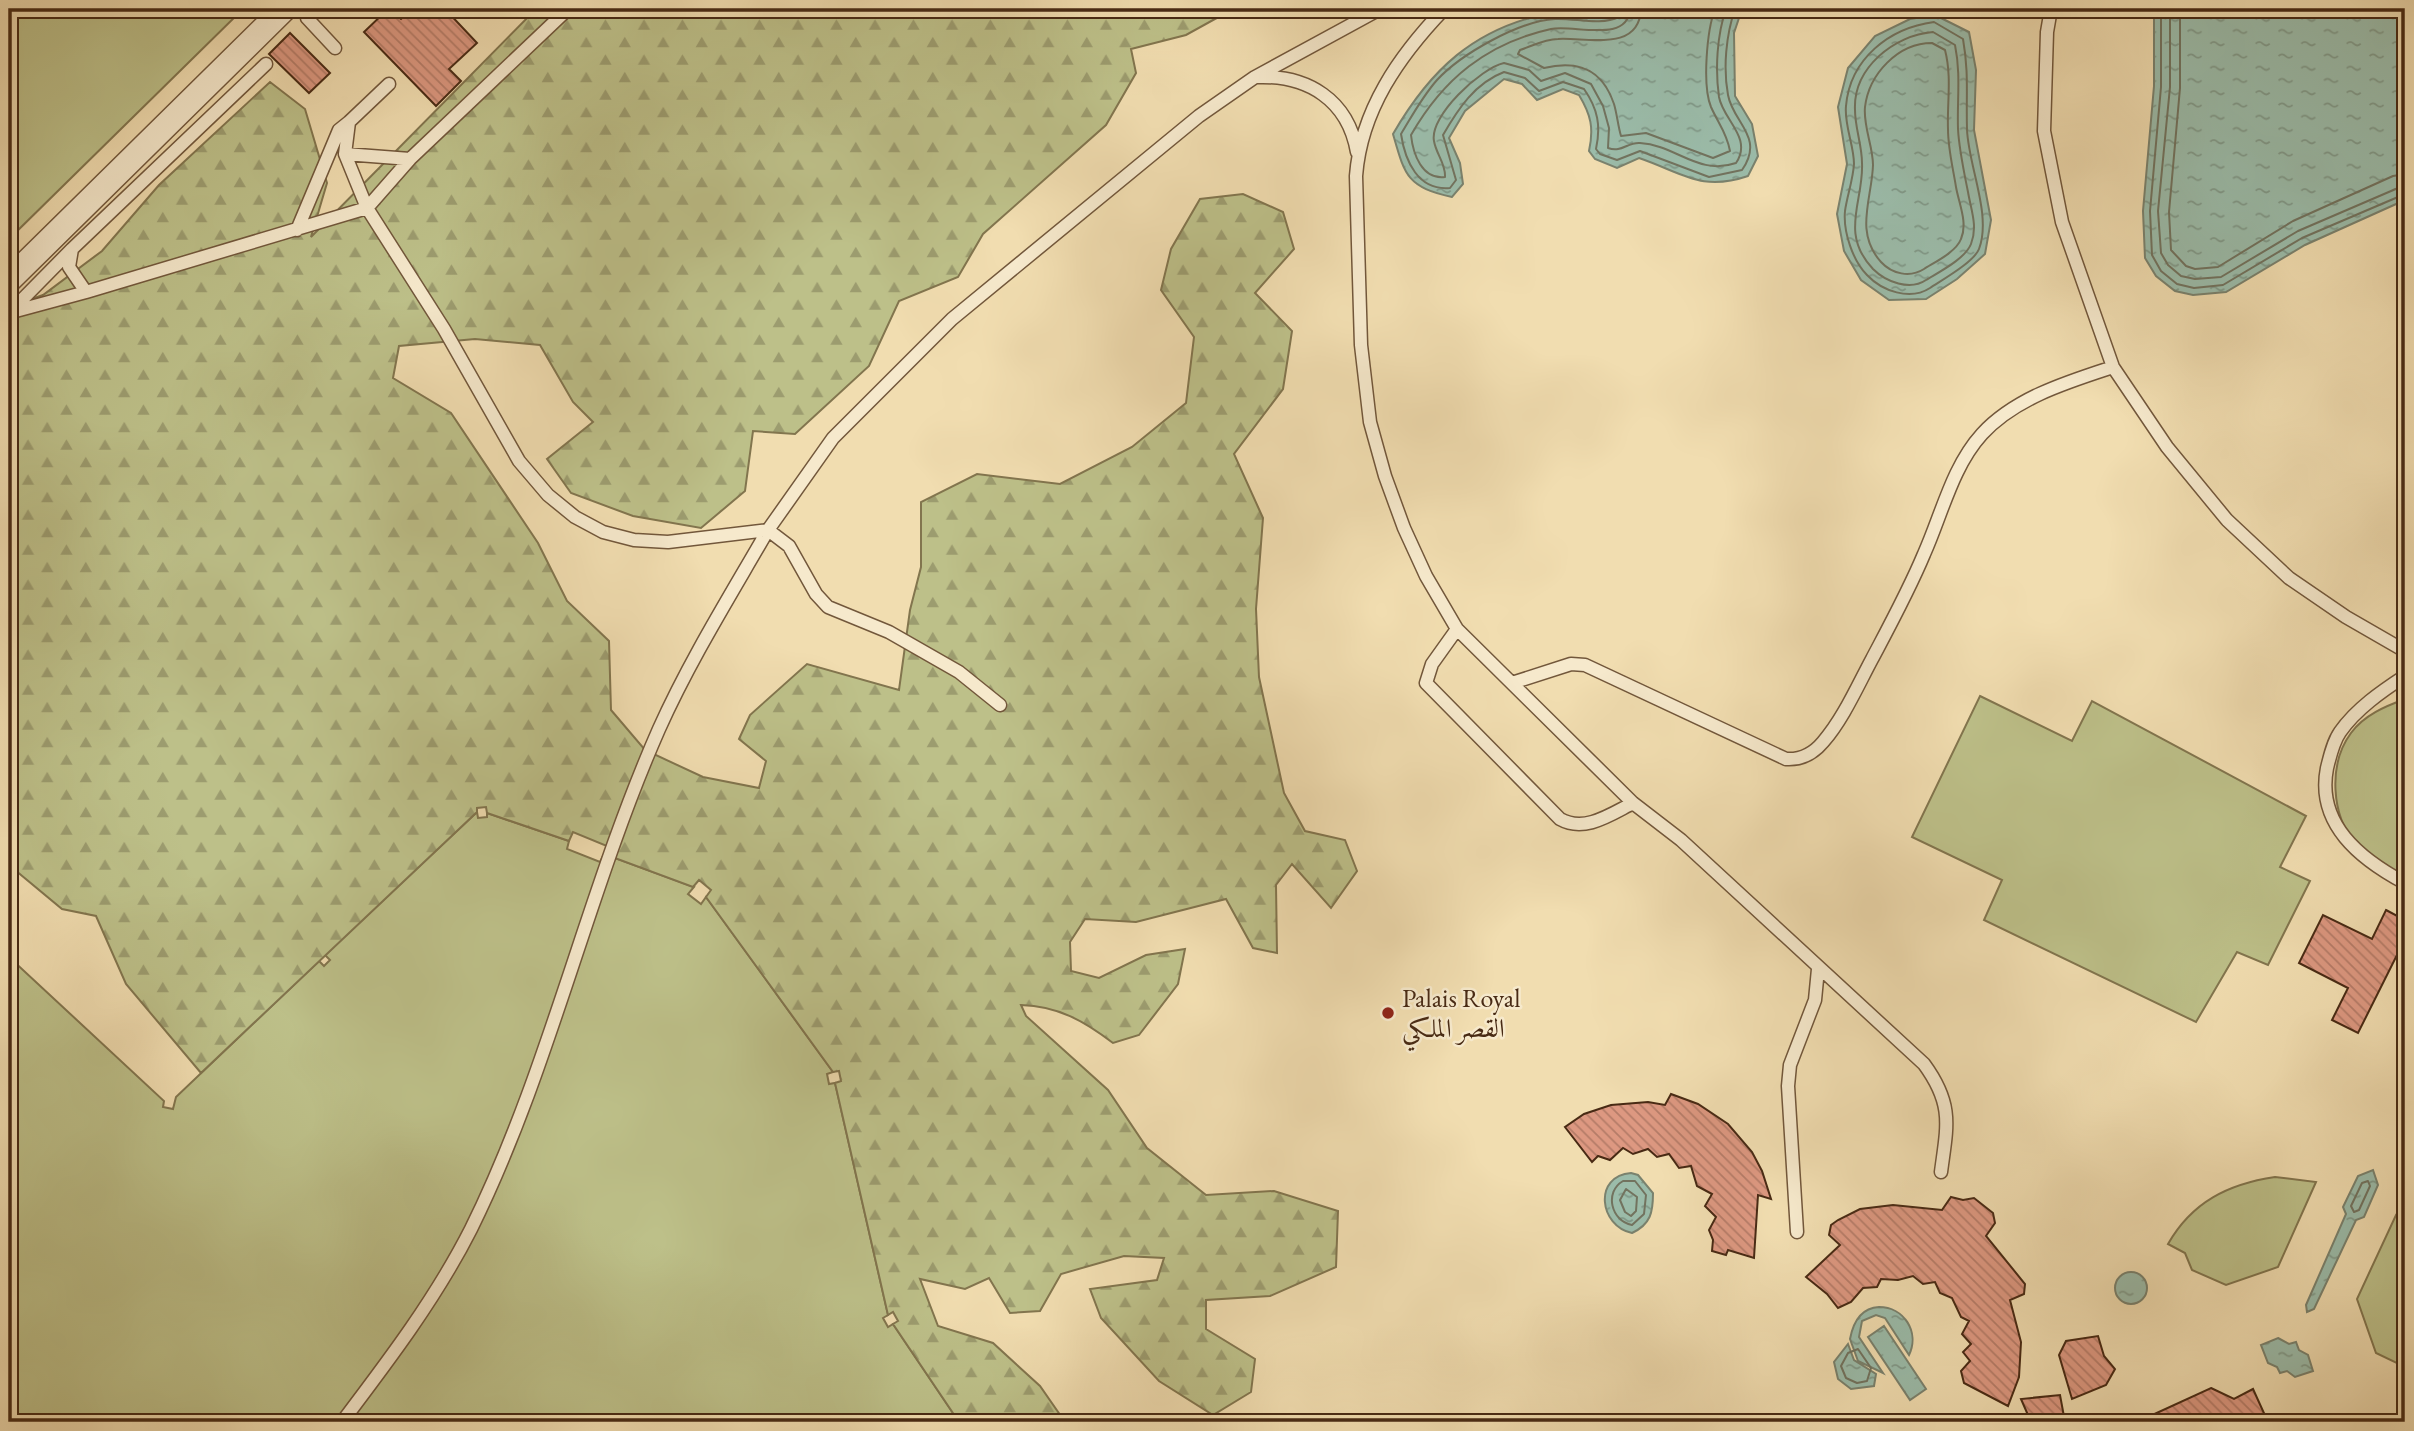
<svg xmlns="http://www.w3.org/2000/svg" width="2414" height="1431" viewBox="0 0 2414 1431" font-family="'EB Garamond',Amiri,serif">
	<defs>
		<pattern id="forest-firs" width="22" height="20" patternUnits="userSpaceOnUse" patternTransform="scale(1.75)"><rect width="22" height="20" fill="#bdc089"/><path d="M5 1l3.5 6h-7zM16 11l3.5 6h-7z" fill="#9c9c6f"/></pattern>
		<pattern id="water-ripples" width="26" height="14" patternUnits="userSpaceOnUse" patternTransform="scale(1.75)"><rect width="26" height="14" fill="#9bbcaa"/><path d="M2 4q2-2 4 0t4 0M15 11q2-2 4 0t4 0" fill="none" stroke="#809989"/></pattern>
		<pattern id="building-back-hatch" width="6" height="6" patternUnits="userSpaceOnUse" patternTransform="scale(1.75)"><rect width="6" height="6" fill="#dd9881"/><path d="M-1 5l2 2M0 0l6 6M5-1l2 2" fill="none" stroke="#b57c68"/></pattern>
	</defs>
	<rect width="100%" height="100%" fill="#f1ddb0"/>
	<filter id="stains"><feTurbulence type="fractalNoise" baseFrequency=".00286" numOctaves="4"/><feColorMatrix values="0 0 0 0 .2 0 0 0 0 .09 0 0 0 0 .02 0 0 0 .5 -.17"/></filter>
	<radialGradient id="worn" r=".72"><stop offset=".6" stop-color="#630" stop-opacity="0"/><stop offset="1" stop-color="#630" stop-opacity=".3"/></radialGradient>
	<path fill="#bdc089" stroke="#82754e" stroke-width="2" d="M 9,9 L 243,9 L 9,239 Z
		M 1980,696 L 2072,741 L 2092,701 L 2306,816 L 2280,867 L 2310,881 L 2268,965 L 2237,952 L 2196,1022 L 1984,920 L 2002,880 L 1912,837 Z
		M 2405,699 L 2405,877 C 2387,868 2370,859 2356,844 C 2331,816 2328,764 2351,733 C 2364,715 2386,706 2405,699 Z
		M 477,812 L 478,818 L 487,817 L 487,813 L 569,841 L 567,849 L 600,862 L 604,854 L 694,887 L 688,894 L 701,904 L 706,897 L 833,1072 L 827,1074 L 829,1084 L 835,1083 L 888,1315 L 883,1318 L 888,1327 L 893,1324 L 959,1422 L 9,1422 L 9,957 L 164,1101 L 163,1107 L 173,1109 L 176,1097 L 319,961 L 324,966 L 330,960 L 325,955 Z
		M 2275,1177 L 2316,1182 L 2278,1267 L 2226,1285 L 2192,1270 L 2185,1253 L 2168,1244 C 2192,1202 2228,1184 2275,1177 Z
		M 2396,1215 L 2405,1222 L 2405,1367 L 2376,1353 L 2357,1299 Z"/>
	<path fill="url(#forest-firs)" stroke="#82754e" stroke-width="2" d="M 536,9 L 1233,9 L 1186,35 L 1131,49 L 1136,73 L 1106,125 L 983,234 L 958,277 L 899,301 L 869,366 L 795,434 L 753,431 L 745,491 L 701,528 L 633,516 L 571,493 L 547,459 L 593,422 L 573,402 L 540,345 L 475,339 L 399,346 L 393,378 L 451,413 L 538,543 L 567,601 L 609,641 L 611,710 L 645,750 L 703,777 L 759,788 L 766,761 L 739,739 L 750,715 L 807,664 L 899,690 L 910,610 L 921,567 L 921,502 L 977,474 L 1060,484 L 1132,447 L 1186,403 L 1194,337 L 1161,290 L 1171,249 L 1200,199 L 1243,194 L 1283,212 L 1294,249 L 1255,293 L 1292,331 L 1283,389 L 1234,454 L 1263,518 L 1256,609 L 1259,677 L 1284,793 L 1305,831 L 1345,840 L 1357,871 L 1331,908 L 1292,864 L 1276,885 L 1277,953 L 1253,948 L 1226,899 L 1136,922 L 1085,919 L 1070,942 L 1071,971 L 1099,978 L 1146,955 L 1185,949 L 1178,984 L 1139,1035 L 1113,1043 C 1084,1021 1058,1006 1021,1005 L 1026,1016 L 1108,1090 L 1147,1148 L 1206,1195 L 1274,1191 L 1338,1211 L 1336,1267 L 1270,1296 L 1206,1300 L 1206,1329 L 1255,1359 L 1251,1392 L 1213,1415 L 1159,1381 L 1101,1318 L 1090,1289 L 1157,1280 L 1164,1258 L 1124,1256 L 1061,1274 L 1040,1311 L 1010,1313 L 989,1278 L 965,1289 L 920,1279 L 938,1326 L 993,1343 L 1040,1386 L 1065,1422 L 959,1422 L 893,1324 L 898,1321 L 893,1312 L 888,1315 L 835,1083 L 841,1081 L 839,1071 L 833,1072 L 706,897 L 711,890 L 699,880 L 693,887 L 604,854 L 607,846 L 573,832 L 569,841 L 487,813 L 486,807 L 477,808 L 477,812 L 201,1073 L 126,984 L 96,916 L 62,909 L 9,865 L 9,307 L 43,295 L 102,251 L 159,185 L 270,82 L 305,109 L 327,183 L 311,237 Z"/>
	<path fill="url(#water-ripples)" stroke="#7a826e" stroke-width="2" d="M 1624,9 L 1742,9 L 1734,33 L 1735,96 L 1752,124 L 1758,156 L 1748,176 C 1701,192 1683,173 1639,158 L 1617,168 L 1595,159 L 1589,151 C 1594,128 1591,115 1579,95 L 1563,89 L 1537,100 L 1522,84 L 1504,79 L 1465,111 L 1449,138 L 1460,163 L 1463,184 L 1452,197 C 1407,187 1405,176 1393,134 C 1430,70 1474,28 1550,13 C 1575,8 1599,17 1624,9 Z
		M 2154,9 L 2405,9 L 2405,200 L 2305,245 L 2226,292 L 2193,295 L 2175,291 L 2156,276 L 2145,258 L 2143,211 L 2154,86 Z
		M 1935,15 L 1969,32 L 1976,70 L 1974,130 L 1991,220 L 1985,254 L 1957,279 L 1926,299 L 1889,300 L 1861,280 L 1844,251 L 1837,214 L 1847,164 L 1838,107 L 1848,68 L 1875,36 L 1910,19 Z
		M 2373,1170 L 2378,1185 L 2364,1217 L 2356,1220 L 2314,1309 L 2307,1312 L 2306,1305 L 2346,1214 L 2343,1207 L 2358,1176 Z
		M 1631,1173 L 1638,1175 L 1653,1193 C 1653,1212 1651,1224 1632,1233 C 1599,1226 1593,1176 1631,1173 Z
		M2115 1288a16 16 0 1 1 32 0a16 16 0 1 1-32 0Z
		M 1879,1307 C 1904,1307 1920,1332 1909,1355 L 1885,1318 L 1876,1315 L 1862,1321 L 1859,1337 L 1883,1373 L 1858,1361 L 1850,1339 C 1853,1323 1861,1308 1879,1307 Z
		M 1884,1326 L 1926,1389 L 1910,1400 L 1868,1337 Z
		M 2278,1338 L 2289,1344 L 2296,1342 L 2299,1350 L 2308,1355 L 2313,1371 L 2295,1377 L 2287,1371 L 2280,1373 L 2277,1367 L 2268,1363 L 2261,1345 Z
		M 1848,1344 L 1854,1360 L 1876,1374 L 1874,1386 L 1851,1389 L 1838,1379 L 1834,1362 Z"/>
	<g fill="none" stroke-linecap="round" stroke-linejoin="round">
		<path stroke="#72735f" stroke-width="2" d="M 1622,9 L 1619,17 C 1600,26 1576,18 1555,19 C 1519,21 1461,54 1437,80 C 1422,97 1412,116 1401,134 C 1405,161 1418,191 1450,188 L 1456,180 L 1443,135 C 1458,109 1475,83 1504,72 L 1525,78 L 1539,91 L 1563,82 L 1584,89 C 1598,109 1601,126 1596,149 L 1600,154 L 1617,160 L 1640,151 L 1709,177 L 1742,170 C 1765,137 1733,123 1728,95 C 1723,68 1726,35 1735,9
			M 1630,9 C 1628,44 1573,24 1551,29 C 1487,43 1443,79 1411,135 C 1413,154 1422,180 1445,177 C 1446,164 1436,154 1434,141 C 1429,116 1481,68 1504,63 L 1529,70 L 1541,81 L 1565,73 L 1591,84 L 1603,106 L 1609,128 L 1608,148 C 1622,153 1627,142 1640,143 C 1676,145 1698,176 1736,163 C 1753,138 1723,120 1719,97 C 1715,69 1717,35 1726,9
			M 1641,9 C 1639,53 1586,37 1558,39 C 1545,39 1532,46 1520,50 L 1518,54 L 1544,68 C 1577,60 1602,68 1614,104 C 1617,114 1618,126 1621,136 L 1646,133 L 1713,158 L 1730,151 C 1727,133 1718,123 1711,107 C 1702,85 1707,30 1715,9
			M 2161,9 L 2161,87 L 2150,211 L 2152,255 L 2161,271 L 2177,284 L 2194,288 L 2223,285 L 2302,238 L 2405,194
			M 2170,9 L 2170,87 L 2158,211 L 2161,253 L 2168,265 L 2181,276 L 2195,279 L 2221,277 L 2298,231 L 2405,185
			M 2180,9 L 2180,88 L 2169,212 L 2171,250 L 2186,266 L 2195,269 L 2218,267 L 2293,221 L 2393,176 L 2405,174
			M 1934,22 L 1963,39 C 1969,73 1966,95 1967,129 C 1968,165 1992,215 1979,249 C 1974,262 1942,280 1930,288 C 1910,301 1882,291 1867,275 C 1853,261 1843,232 1845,211 C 1847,196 1853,180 1854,164 C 1854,145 1844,125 1846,106 C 1850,59 1889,28 1934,22 Z
			M 1933,32 L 1955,45 C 1961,74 1957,100 1958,129 C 1959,149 1964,172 1968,192 C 1971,210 1978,226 1971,244 C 1965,259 1939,272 1926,280 C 1910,291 1886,282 1873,269 C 1839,233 1864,201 1862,163 C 1862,145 1855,128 1855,110 C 1853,68 1894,35 1933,32 Z
			M 1932,43 L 1945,50 C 1952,77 1947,102 1948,129 C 1948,149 1953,168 1956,187 C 1959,204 1968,223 1961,239 C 1956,252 1935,262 1924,269 C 1910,278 1892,274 1881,262 C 1854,232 1872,199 1873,165 C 1873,146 1863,126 1865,107 C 1869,74 1898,43 1932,43 Z
			M 1623,1181 L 1635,1181 L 1646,1195 L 1644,1214 L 1632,1225 C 1611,1221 1604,1192 1623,1181 Z
			M 2368,1181 L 2370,1186 L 2359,1210 L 2354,1212 L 2351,1206 L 2362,1183 Z
			M 1626,1189 L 1637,1197 L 1636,1211 L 1631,1216 L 1625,1212 L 1620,1200 Z
			M 1858,1349 L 1871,1368 L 1867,1381 L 1857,1383 L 1846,1378 L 1841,1366 L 1848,1353 Z"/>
	</g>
	<path fill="url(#building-back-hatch)" stroke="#482a14" stroke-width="2" d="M 388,9 L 401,19 L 412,9 L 445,9 L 477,43 L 449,69 L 461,81 L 436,106 L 364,32 Z
		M 290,33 L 330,73 L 309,93 L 269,54 Z
		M 2386,910 L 2405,920 L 2405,939 L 2358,1033 L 2332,1020 L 2348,988 L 2299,963 L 2323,915 L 2372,939 Z
		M 1671,1094 L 1698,1104 L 1728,1124 L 1752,1152 L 1762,1171 L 1771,1199 L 1758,1195 L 1754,1258 L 1728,1250 L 1726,1255 L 1712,1251 L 1713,1240 L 1709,1230 L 1716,1217 L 1705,1206 L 1712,1194 L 1697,1186 L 1691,1166 L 1679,1168 L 1669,1154 L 1657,1157 L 1648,1149 L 1633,1154 L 1623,1148 L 1610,1160 L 1598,1156 L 1592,1162 L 1565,1127 L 1584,1114 L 1611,1105 L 1648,1102 L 1665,1105 Z
		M 1951,1197 L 1963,1200 L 1974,1198 L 1993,1213 L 1995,1223 L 1986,1236 L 2025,1284 L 2024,1294 L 2010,1300 L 2021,1342 L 2019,1377 L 2008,1406 L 1964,1383 L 1961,1371 L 1970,1361 L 1963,1352 L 1971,1344 L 1962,1334 L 1969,1321 L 1961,1317 L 1952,1298 L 1940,1293 L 1935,1282 L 1923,1284 L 1913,1276 L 1898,1280 L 1881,1279 L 1877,1287 L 1863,1288 L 1851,1302 L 1838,1308 L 1827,1294 L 1806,1277 L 1840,1245 L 1829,1235 L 1831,1225 L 1838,1220 L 1860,1209 L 1893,1205 L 1942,1210 Z
		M 2098,1336 L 2104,1356 L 2115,1369 L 2106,1385 L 2072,1399 L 2059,1355 L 2066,1341 Z
		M 2211,1388 L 2234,1399 L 2253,1389 L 2268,1422 L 2137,1422 Z
		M 2060,1395 L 2065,1422 L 2031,1422 L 2021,1399 Z"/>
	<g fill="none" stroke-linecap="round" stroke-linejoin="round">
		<defs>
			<path id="service" d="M 317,9 L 307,18 L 335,48
				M 1444,9 C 1399,56 1361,110 1356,176 L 1361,345 L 1370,422 L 1385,476 L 1404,528 L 1426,576 L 1457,629 L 1633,803 L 1681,840 L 1924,1064 C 1954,1105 1947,1126 1941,1172
				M 2051,9 L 2047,32 L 2044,131 L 2062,222 L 2113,367 L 2167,447 L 2227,520 L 2289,578 L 2346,617 L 2405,651
				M 266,64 L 72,249 L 69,267 L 86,292 L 367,208 L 410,159 L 568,9
				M 1257,77 C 1308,75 1348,100 1357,152
				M 389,84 L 349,122 L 345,154 L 367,208 L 444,329 L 519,461 L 548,495 L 575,517 L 603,532 L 634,540 L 668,542 L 768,530 L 833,438 L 952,319 L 1199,116 L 1255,77 L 1380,9
				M 345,154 L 410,159
				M 297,230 L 339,130 L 349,122
				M 12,312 L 86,292
				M 9,313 L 72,249
				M 1457,629 L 1432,664 L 1426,683 L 1560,819 C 1585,833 1611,814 1633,803
				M 2405,676 C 2382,691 2356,709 2340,732 C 2333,742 2330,756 2327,768 C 2316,824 2360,859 2405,883
				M 1512,683 L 1571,664 L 1585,665 L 1786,759 C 1801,760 1813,754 1823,742 C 1843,719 1857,687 1872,659 C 1890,625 1909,590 1924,554 C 1942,514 1952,467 1982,434 C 2015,398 2067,382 2113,367
				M 1797,1232 L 1788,1086 L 1790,1065 L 1815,1000 L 1818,969
				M 342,1422 C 389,1360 436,1298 471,1229 C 550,1069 587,892 659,729 C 690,660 730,596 768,530 L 789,546 L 816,594 L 828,607 L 889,632 L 959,672 L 1000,705"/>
			<path id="minor" d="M 9,280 L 284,9"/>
		</defs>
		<use href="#service" stroke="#72573b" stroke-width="15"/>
		<use href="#minor" stroke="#72573b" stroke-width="27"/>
		<use href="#service" stroke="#f6e9cc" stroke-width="12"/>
		<use href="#minor" stroke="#f6e9cc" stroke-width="24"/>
	</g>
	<circle fill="#8f2418" stroke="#f6e9cc" stroke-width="2.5" cx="1388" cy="1013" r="7"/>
	<g text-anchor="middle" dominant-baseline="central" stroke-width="5" stroke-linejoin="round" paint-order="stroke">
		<g font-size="26" fill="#482a14" stroke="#f6e9cc" text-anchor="start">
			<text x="1402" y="998">Palais Royal<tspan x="1402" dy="30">القصر الملكي</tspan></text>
		</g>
	</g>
	<rect width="2414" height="1431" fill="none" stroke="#f1ddb0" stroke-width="35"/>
	<rect x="10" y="10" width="2393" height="1410" fill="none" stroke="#482a14" stroke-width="3.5"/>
	<rect x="18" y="18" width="2379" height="1396" fill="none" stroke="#482a14" stroke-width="2"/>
	<rect width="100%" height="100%" filter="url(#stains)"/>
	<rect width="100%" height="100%" fill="url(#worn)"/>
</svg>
